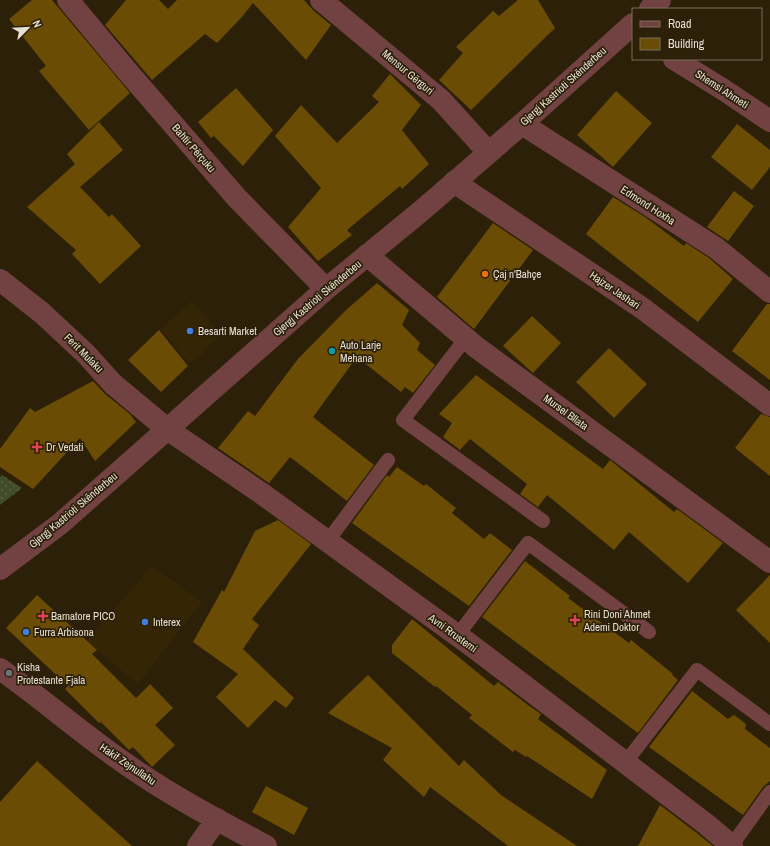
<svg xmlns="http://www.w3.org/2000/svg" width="770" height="846" viewBox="0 0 770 846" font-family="'Archivo Narrow',sans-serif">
	<defs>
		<pattern id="grass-dots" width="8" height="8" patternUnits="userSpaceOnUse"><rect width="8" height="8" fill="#404c2a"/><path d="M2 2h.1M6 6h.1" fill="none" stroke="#5c6648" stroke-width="1.8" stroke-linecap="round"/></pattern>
	</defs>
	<rect width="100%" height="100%" fill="#2c2009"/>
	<path fill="#342505" d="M 192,301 L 220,333 L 201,355 L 190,364 L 161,329 Z
		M 152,566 L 202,602 L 138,684 L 86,641 Z"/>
	<path fill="url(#grass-dots)" d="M 2,475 L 22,488 L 0,505 L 0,477 Z"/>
	<path fill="#6a4c04" d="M 32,0 L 52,0 L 130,93 L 89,130 L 39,71 L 46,66 L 9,19 Z
		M 126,0 L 159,0 L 168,9 L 177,0 L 304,0 L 313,10 L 331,25 L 306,60 L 253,3 L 241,18 L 217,43 L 205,34 L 152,80 L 105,25 Z
		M 518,0 L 538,0 L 555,28 L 471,110 L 439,80 L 463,53 L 456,47 L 493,11 L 499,16 Z
		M 390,74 L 421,105 L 402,130 L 429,164 L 402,189 L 400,186 L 347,230 L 352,235 L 318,261 L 288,227 L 321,188 L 275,136 L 301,105 L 337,143 L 379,102 L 372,96 Z
		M 236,88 L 273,130 L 243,166 L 214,136 L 211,138 L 198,122 Z
		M 616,91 L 652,123 L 613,167 L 577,135 Z
		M 99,122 L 123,150 L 80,187 L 109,217 L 112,214 L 141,246 L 100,284 L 72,254 L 76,250 L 27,207 L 75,164 L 67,154 Z
		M 737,124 L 770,150 L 770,167 L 752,190 L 711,157 Z
		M 734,191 L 754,206 L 728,241 L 707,227 Z
		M 613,197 L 645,217 L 684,246 L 686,243 L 709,258 L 733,279 L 698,322 L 586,234 Z
		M 493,223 L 533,250 L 474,329 L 437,297 Z
		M 377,283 L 409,310 L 402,325 L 420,343 L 417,350 L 435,365 L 413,393 L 405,387 L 401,392 L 357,357 L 313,417 L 374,465 L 347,501 L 290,457 L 269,483 L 218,448 L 248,411 L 255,416 L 298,359 L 345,311 Z
		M 767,304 L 770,304 L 770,380 L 732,351 Z
		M 532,316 L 561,343 L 533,373 L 503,346 Z
		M 159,330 L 188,366 L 161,392 L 128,360 Z
		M 609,348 L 647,384 L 614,418 L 576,382 Z
		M 476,375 L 603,469 L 610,460 L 674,512 L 677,509 L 723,543 L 688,583 L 629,532 L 614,550 L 547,495 L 538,507 L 520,494 L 527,484 L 470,439 L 460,450 L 443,437 L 452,423 L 439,414 Z
		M 93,381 L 105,394 L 130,414 L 136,422 L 95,461 L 80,438 L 33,489 L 0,467 L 0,449 L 30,408 L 35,412 Z
		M 761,414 L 770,417 L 770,476 L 735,448 Z
		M 397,467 L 424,486 L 426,484 L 456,508 L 452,513 L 484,539 L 490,533 L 512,550 L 469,606 L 352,523 L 387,475 L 389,477 Z
		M 278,520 L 311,544 L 252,619 L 259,625 L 243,649 L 294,698 L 286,708 L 275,700 L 248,728 L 216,697 L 238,674 L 193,642 L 222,590 L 224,592 L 255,531 Z
		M 525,561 L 570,596 L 568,598 L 599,621 L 629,643 L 631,640 L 673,674 L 672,675 L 678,680 L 638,733 L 482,617 Z
		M 770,575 L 770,643 L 736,610 Z
		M 37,595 L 97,650 L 92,654 L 136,698 L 150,684 L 173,708 L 155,725 L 175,745 L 152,767 L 133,747 L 129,750 L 101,722 L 99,723 L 65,689 L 68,686 L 6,628 Z
		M 412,619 L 494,686 L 498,682 L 528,705 L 541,714 L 538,719 L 607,770 L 592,799 L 527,756 L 526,757 L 515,750 L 513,752 L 469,718 L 472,715 L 436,686 L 435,687 L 392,653 L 392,645 Z
		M 368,675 L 459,766 L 464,760 L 501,795 L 577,846 L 508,846 L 430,787 L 424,797 L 383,760 L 392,748 L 328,713 Z
		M 692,691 L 728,719 L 734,715 L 746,724 L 745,729 L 770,748 L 770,781 L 763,787 L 743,815 L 649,747 Z
		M 37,761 L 132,846 L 0,846 L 0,802 Z
		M 266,786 L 308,808 L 294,835 L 252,812 Z
		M 660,805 L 698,834 L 713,846 L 638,846 Z"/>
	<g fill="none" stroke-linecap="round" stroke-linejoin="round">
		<path stroke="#724243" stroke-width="14" d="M 466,338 L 403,420 L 543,521
			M 327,542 L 388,460
			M 457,636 L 528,543 L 649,632
			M 625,763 L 697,670 L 770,724
			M 732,845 L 770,792"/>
		<path stroke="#724243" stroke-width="22" d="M 68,0 L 127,71 L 236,197 L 326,289
			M 321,0 L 441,100 L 488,152
			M 674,59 L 724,90 L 770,121
			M 522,124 L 716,248 L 770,292
			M 454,182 L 642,308 L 770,405
			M 367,255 L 476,347 L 770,562
			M 0,280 L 42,313 L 86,354 L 113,384 L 167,429 L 261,493 L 468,643 L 706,824 L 732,846
			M 0,669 C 47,702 90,741 139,773 C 179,800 223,823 266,846
			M 198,846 L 217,819"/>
		<path stroke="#724243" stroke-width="22" d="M 650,9 L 660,0
			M 0,569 L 60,524 L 326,289 L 420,212 L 522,124 L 633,24"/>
	</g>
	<circle fill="#e8710a" stroke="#2c2009" stroke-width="1.5" cx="485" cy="274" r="4"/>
	<g fill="#3f7fe0" stroke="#2c2009" stroke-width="1.5">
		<circle cx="190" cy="331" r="4"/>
		<circle cx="145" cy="622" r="4"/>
		<circle cx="26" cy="632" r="4"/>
	</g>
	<circle fill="#0f9aa8" stroke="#2c2009" stroke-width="1.5" cx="332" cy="351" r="4"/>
	<g fill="#e0444e" stroke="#2c2009" stroke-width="1.5">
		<path d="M35 441h4v4h4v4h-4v4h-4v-4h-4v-4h4z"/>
		<path d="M41 610h4v4h4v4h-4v4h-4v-4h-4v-4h4z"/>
		<path d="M573 614h4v4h4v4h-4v4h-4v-4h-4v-4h4z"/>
	</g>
	<circle fill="#6b7280" stroke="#2c2009" stroke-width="1.5" cx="9" cy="673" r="4"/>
	<g text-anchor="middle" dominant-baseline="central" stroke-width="3.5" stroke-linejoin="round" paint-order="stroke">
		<g font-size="11" fill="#e8e0d2" stroke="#2c2009">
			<text transform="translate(408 72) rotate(40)">Mensur Gërguri</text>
			<text transform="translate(563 86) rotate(-42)">Gjergj Kastrioti Skënderbeu</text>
			<text transform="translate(722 89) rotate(33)">Shemsi Ahmeti</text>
			<text transform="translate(194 148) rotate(49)">Bahtir Përçuku</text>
			<text transform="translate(648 205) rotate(33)">Edmond Hoxha</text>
			<text transform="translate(615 290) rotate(34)">Hajzer Jashari</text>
			<text transform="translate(317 298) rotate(-40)">Gjergj Kastrioti Skënderbeu</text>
			<text transform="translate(84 353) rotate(45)">Ferit Mulaku</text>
			<text transform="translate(566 412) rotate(36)">Mursel Bllata</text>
			<text transform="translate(73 510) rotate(-40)">Gjergj Kastrioti Skënderbeu</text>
			<text transform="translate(453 633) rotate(36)">Avni Rrustemi</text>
			<text transform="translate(128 764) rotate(34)">Hakif Zejnullahu</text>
		</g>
		<g font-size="11" fill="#e8e0d2" stroke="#2c2009" text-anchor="start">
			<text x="493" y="274">Çaj n'Bahçe</text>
			<text x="198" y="331">Besarti Market</text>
			<text x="340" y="345">Auto Larje<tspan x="340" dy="13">Mehana</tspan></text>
			<text x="46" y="447">Dr Vedati</text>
			<text x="584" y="614">Rini Doni Ahmet<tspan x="584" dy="13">Ademi Doktor</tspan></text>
			<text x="51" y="616">Barnatore PICO</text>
			<text x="153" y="622">Interex</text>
			<text x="34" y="632">Furra Arbisona</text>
			<text x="17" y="667">Kisha<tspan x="17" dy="13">Protestante Fjala</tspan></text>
		</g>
	</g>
	<rect x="632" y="8" width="130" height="52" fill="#2c2009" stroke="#776d59"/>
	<rect x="640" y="21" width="20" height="6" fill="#724243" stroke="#776d59"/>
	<text x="668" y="28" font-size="12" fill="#e8e0d2">Road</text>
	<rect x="640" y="38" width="20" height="12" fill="#6a4c04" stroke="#776d59"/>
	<text x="668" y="48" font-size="12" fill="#e8e0d2">Building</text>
	<g transform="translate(28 28) rotate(66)" stroke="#2c2009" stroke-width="3" paint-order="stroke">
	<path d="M0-3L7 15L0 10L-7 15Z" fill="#e8e0d2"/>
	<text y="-6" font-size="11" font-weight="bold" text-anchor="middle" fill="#e8e0d2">N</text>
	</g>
</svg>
